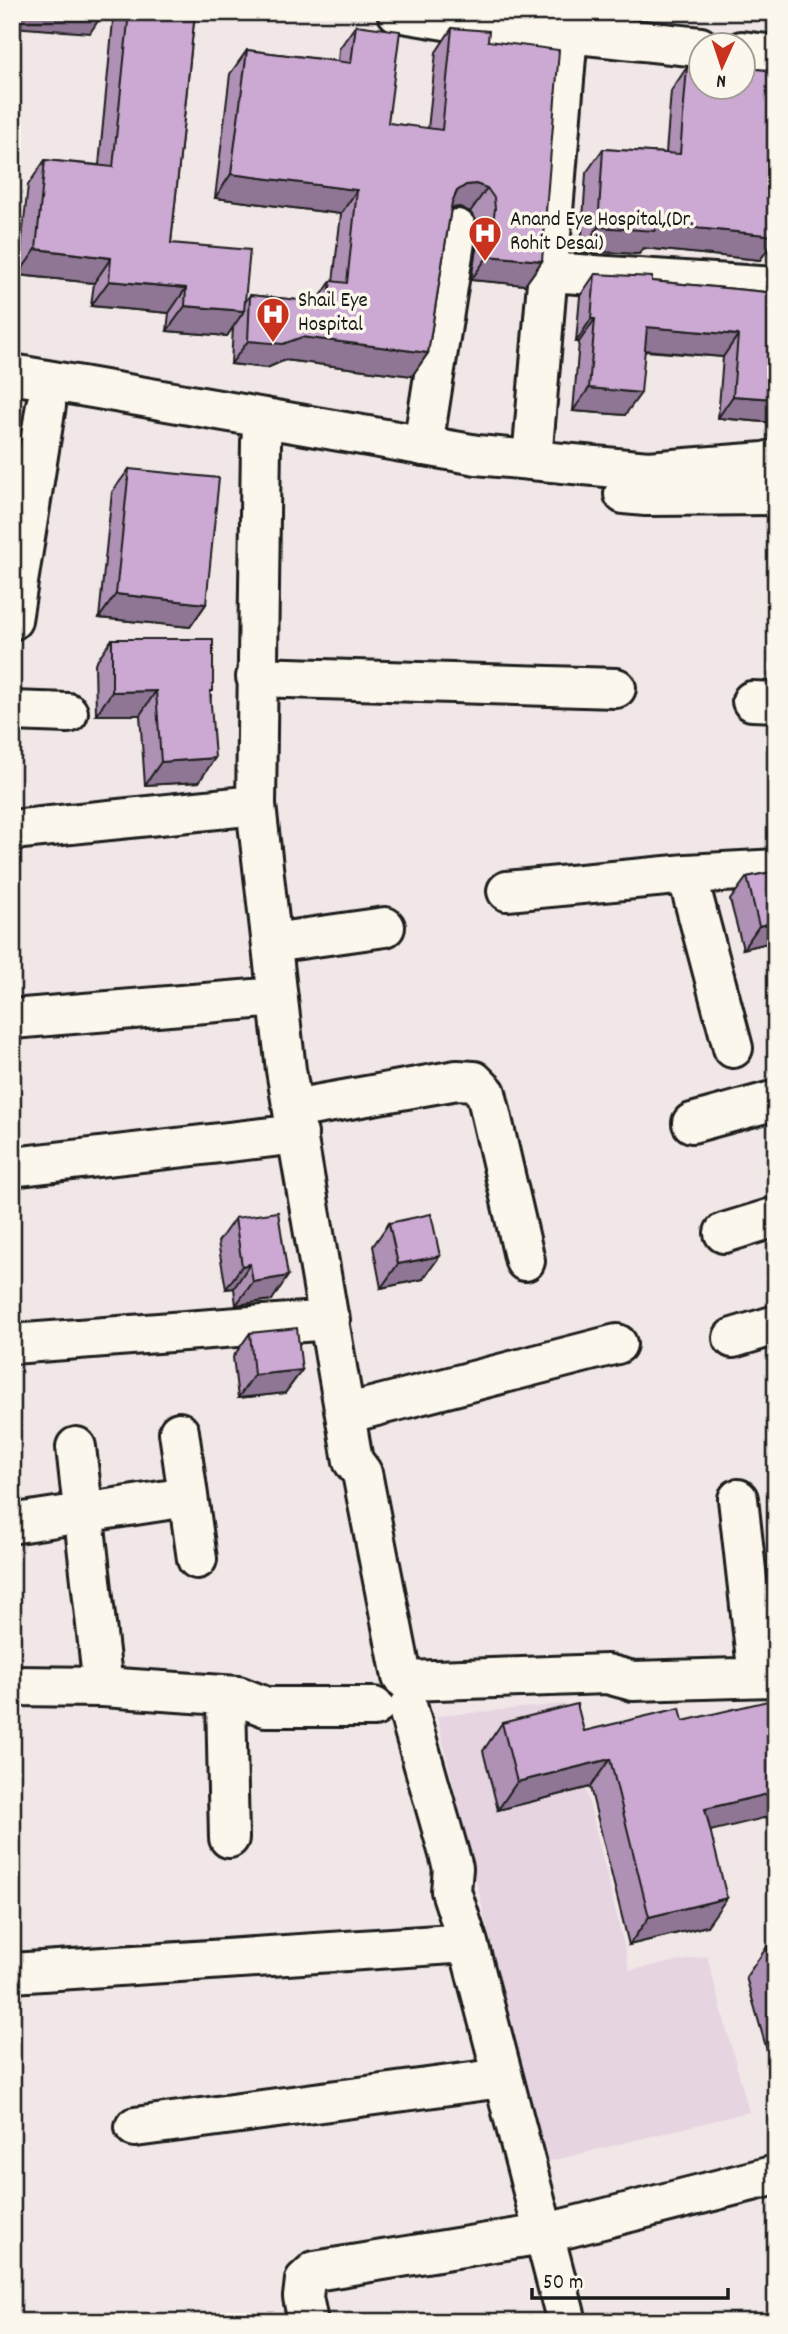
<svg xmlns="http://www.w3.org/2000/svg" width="788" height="2334" viewBox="0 0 788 2334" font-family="Dekko,sans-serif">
	<rect width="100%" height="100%" fill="#f1e7e7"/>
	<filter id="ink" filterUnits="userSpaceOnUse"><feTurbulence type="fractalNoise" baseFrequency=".0143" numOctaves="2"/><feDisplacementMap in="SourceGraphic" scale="14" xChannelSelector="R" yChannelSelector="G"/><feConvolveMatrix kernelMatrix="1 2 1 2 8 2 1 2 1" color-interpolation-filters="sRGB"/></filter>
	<g filter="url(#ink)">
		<path fill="#e6d4e1" d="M 565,1704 L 630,1970 L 707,1956 L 749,2112 L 543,2163 L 437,1716 Z"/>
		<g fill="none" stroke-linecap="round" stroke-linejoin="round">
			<defs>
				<path id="minor" d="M 397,12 L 445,20 L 700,47
					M 742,51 L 776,55
					M 548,272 L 776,287
					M 264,418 L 261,442 L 256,805 L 286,1070 L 353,1461 L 362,1473 L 402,1677
					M 423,446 L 457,229
					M 532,460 L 568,33
					M 12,620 L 46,405
					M 256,677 L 616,688
					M 752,701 L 776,702
					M 12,711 L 68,713
					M 12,830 L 256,805
					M 687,874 L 733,1048
					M 507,891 L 687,874 L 776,869
					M 272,943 L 385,927
					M 12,1019 L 278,997
					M 293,1109 L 457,1080 L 474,1081 L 486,1093 L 525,1261
					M 692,1123 L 776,1100
					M 12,1167 L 298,1134
					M 724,1233 L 776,1217
					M 733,1338 L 776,1325
					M 12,1344 L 330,1320
					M 345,1414 L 617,1344
					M 179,1432 L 197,1559
					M 76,1447 L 103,1687
					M 738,1499 L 758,1677
					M 17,1523 L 187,1497
					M 407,1681 L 607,1674 L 633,1681 L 776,1677
					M 12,1686 L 103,1687 L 238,1696 L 266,1707 L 374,1707
					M 226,1696 L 229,1838
					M 408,1709 L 453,1868 L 451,1891 L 468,1943 L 567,2322
					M 12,1973 L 468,1943
					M 135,2127 L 502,2078
					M 308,2322 L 303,2297 L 305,2280 L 315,2271 L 543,2234 L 776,2175"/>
				<path id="major" d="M 12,374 L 477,455 L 648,471 L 764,462 L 776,459
					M 624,494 L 646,496 L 776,495"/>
			</defs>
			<use href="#minor" stroke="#1c1c1c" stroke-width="44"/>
			<use href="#major" stroke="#1c1c1c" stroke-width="44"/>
			<use href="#minor" stroke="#fbf7ec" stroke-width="38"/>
			<use href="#major" stroke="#fbf7ec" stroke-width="38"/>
		</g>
		<path fill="#af91b5" stroke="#1c1c1c" stroke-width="2" d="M 120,12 L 195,12 L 171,243 L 245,302 L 250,295 L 317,302 L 331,281 L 333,282 L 341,214 L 215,198 L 230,74 L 247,50 L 338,61 L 339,49 L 356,25 L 388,123 L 428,129 L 436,52 L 452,28 L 488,41 L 542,261 L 525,285 L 471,280 L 479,232 L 478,222 L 470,212 L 460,207 L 451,208 L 428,353 L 412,376 L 285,360 L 267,368 L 231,364 L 233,327 L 227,336 L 167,331 L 169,313 L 91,306 L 94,283 L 18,275 L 28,185 L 45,160 L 99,165 L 113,21 Z
			M 687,67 L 743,72 L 745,68 L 776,71 L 776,238 L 760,260 L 643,248 L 639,254 L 581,251 L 586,173 L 603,149 L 666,153 L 671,91 Z
			M 595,274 L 652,281 L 776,293 L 776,423 L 718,418 L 723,357 L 645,351 L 625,415 L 573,411 L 579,342 L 576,342 L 580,296 Z
			M 129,469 L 206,604 L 190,627 L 99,618 L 112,492 Z
			M 112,639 L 211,695 L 199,782 L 145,785 L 140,715 L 96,715 L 95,663 Z
			M 776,871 L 776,941 L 743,949 L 730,900 L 747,877 Z
			M 235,1218 L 272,1300 L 236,1305 L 234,1288 L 226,1289 L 218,1242 Z
			M 389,1223 L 423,1279 L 381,1288 L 373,1246 Z
			M 250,1333 L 302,1370 L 285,1393 L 238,1398 L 233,1357 Z
			M 502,1723 L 584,1731 L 711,1831 L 707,1926 L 629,1945 L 590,1787 L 498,1810 L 483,1751 Z
			M 776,1945 L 776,2059 L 770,2061 L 746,1977 L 767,1947 Z"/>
		<path fill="#8e7694" stroke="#1c1c1c" stroke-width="2" d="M 12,12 L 104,12 L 90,33 L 12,27 Z
			M 231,174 L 357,190 L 341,214 L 215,198 Z
			M 476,184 L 487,188 L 470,212 L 460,207 L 450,208 L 457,191 L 466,185 Z
			M 656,224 L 776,236 L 776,238 L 760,260 L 643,248 L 639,254 L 581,251 L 598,227 Z
			M 36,249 L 111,258 L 94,283 L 18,275 Z
			M 488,256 L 542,261 L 525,285 L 471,280 Z
			M 109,281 L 186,288 L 169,313 L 91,306 Z
			M 185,306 L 244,311 L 227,336 L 167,331 Z
			M 591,319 L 595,319 L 579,342 L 576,342 Z
			M 647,327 L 738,335 L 723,357 L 632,349 Z
			M 302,337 L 428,353 L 412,376 L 285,360 L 267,368 L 231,364 L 248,341 Z
			M 589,388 L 641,393 L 625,415 L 573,411 Z
			M 733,396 L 776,399 L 776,423 L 718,418 Z
			M 116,594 L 206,604 L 190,627 L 99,618 Z
			M 156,691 L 140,715 L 96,715 L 112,692 Z
			M 215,758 L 199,782 L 145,785 L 161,762 Z
			M 776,922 L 776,941 L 743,949 L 759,926 Z
			M 440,1256 L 423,1279 L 381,1288 L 398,1264 Z
			M 250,1264 L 234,1288 L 226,1289 L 242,1266 Z
			M 288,1276 L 272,1300 L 236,1305 L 253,1282 Z
			M 302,1370 L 285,1393 L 238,1398 L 254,1375 Z
			M 610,1759 L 590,1787 L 498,1810 L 517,1782 Z
			M 776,1792 L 776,1815 L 686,1837 L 705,1809 Z
			M 727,1898 L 707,1926 L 629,1945 L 649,1917 Z
			M 776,2052 L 776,2059 L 770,2061 Z"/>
		<path fill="#cba9d3" stroke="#1c1c1c" stroke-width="2" d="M 129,12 L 195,12 L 171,243 L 250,250 L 244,311 L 185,306 L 186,288 L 109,281 L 111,258 L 36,249 L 45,160 L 113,167 Z
			M 356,25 L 400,31 L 388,123 L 442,130 L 452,28 L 489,31 L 488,41 L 559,50 L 542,261 L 488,256 L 495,209 L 494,198 L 487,188 L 476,184 L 466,185 L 457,191 L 452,202 L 428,353 L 302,337 L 283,344 L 248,341 L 250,295 L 328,303 L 331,281 L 347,283 L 357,190 L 231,174 L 247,50 L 351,63 Z
			M 687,67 L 701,68 L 701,88 L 743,88 L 743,72 L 745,72 L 745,68 L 776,71 L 776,236 L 656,224 L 655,231 L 598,227 L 603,149 L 680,154 Z
			M 595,274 L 652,277 L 652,281 L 776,293 L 776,399 L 733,396 L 738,335 L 647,327 L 641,393 L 589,388 L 595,319 L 591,319 Z
			M 129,469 L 219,478 L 206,604 L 116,594 Z
			M 112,639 L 213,639 L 213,691 L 210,691 L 215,758 L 161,762 L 156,691 L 112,692 Z
			M 776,871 L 776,922 L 759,926 L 747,877 Z
			M 278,1212 L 288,1276 L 253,1282 L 250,1264 L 242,1266 L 235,1218 Z
			M 431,1214 L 440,1256 L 398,1264 L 389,1223 Z
			M 297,1328 L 302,1370 L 254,1375 L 250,1333 Z
			M 776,1699 L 776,1792 L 705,1809 L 727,1898 L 649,1917 L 610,1759 L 517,1782 L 502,1723 L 577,1704 L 584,1731 L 680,1708 L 683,1721 Z
			M 776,1945 L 776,1976 L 767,1947 Z"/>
	</g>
	<defs>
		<symbol id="hospital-pin" viewBox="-11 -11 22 30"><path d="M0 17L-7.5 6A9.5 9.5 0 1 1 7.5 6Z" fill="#c8321e" stroke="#fbf7ec"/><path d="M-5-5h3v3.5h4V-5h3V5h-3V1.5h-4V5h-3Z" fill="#fff"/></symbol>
	</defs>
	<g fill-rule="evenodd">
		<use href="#hospital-pin" x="466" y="214" width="38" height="52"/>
		<use href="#hospital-pin" x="254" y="295" width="38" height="52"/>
	</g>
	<g text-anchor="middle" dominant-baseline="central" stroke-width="7" stroke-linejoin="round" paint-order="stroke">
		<g font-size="21" fill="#1c1c1c" stroke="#fbf7ec" text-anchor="start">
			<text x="510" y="221">Anand Eye Hospital,(Dr.<tspan x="510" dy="24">Rohit Desai)</tspan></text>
			<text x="298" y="302">Shail Eye<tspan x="298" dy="24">Hospital</tspan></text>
		</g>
	</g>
	<rect width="788" height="2334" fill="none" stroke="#fbf7ec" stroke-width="42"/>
	<rect x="21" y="21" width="746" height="2292" fill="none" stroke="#1c1c1c" stroke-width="2.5" filter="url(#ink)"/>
	<g transform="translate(722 66) rotate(183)"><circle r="33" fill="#fbf7ec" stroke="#a29f99" stroke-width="2"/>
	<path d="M0-5L12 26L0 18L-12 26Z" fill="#c8321e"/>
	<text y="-10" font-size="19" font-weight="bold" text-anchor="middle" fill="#1c1c1c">N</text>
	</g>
	<path d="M532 2288v10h196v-10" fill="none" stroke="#1c1c1c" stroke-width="3.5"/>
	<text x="543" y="2288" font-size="21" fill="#1c1c1c" stroke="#fbf7ec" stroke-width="5" paint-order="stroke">50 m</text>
</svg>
